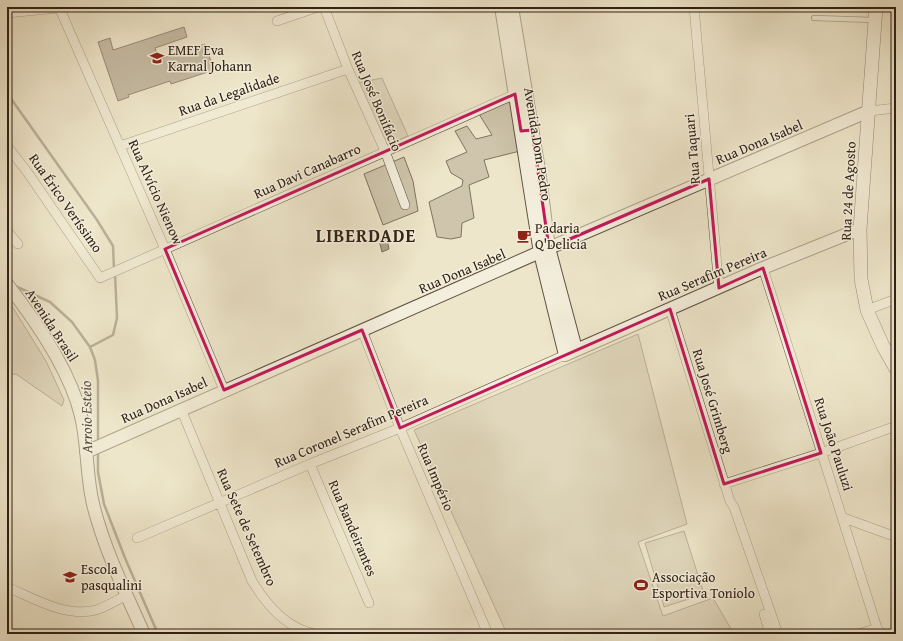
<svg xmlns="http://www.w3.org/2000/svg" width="903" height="641" viewBox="0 0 903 641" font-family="'Gentium Book Plus',serif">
	<rect width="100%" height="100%" fill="#eee6cb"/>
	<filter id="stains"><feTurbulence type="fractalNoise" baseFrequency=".005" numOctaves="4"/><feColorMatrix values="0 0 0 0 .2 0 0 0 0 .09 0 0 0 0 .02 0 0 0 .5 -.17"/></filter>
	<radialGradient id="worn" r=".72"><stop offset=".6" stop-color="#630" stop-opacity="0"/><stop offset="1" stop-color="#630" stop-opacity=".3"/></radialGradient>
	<path fill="#cec5ac" stroke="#7f7360" d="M 382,78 L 408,136 L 386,145 L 358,83 Z
		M 516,98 L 520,151 L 484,160 L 489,177 L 469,185 L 474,218 L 462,223 L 461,237 L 451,239 L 437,237 L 429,202 L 462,186 L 463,180 L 451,173 L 446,161 L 467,152 L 455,131 L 467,126 L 476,139 L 492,135 L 479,114 Z
		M 404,157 L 413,181 L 418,211 L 383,225 L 364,174 Z
		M 7,298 L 46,361 L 64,400 L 62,406 L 16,374 L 7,375 Z
		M 638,334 L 687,524 L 638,542 L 663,616 L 713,598 L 734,634 L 507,634 L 414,430 Z
		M 684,531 L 704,594 L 664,607 L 645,543 Z"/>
	<path fill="#ada38d" stroke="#7b6f5d" d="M 387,239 L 389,249 L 382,252 L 379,240 Z"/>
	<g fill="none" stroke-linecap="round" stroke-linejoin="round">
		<path stroke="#7b6f5d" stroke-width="2.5" d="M 7,93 L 97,220 L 113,246 L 114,269
			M 15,286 L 50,302 L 72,322 L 90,347 L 95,360 L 98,381 L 98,442
			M 90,347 L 113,335 L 117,318 L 115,274
			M 98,451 L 98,472 L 104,504 L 125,558 L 158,634"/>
	</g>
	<path fill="#938773" stroke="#302114" d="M 184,27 L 187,37 L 155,48 L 159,59 L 205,44 L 214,70 L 171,84 L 170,81 L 128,95 L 129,97 L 118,101 L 98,42 L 110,38 L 113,50 Z"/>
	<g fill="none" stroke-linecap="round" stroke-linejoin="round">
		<defs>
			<path id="service" d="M 814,18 L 875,20"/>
			<path id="minor" d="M 59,7 L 165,249 L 224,390
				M 324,7 L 348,69 L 385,151 L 405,205
				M 694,7 L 719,288
				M 7,13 L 68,7
				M 277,21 L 318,7
				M 869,111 L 896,108
				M 7,146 L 28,173 L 100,278 L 520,92
				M 120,146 L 348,69
				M 7,231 L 18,244
				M 763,268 C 801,388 840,508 877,628
				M 670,309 L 730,501 L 734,507 L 778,634
				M 867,310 L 896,299
				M 362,330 L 400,428 L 488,634
				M 181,409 L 252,581 C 263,599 277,617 296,627 C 301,630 308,632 314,634
				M 310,464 L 369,603
				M 724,484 L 821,453 L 896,426
				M 844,518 L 896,537
				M 137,538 L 310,464 L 400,428 L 565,355
				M 7,587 C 33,598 66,618 96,610 C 106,607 117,600 127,595
				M 764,614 L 770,634
				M 859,634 L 877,628 L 881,634"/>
			<path id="tertiary" d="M 501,7 L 540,253 L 565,355 L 763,268 L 860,229
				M 512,7 L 539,170 L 549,248 L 576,349
				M 7,284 C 36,321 70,370 81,416 C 88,445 86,475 93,504 C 104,549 125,591 144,634
				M 86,452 L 549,248 L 869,111"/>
			<path id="secondary" d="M 876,7 L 860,229 L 861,279 L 867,310 L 883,346 L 896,369"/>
		</defs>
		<use href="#service" stroke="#605242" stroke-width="6"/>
		<use href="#minor" stroke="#605242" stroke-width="10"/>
		<use href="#tertiary" stroke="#605242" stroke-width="14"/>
		<use href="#secondary" stroke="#302114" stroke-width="14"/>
		<use href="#service" stroke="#f4efdd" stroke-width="4.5"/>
		<use href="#minor" stroke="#f4efdd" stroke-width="9"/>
		<use href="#tertiary" stroke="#f4efdd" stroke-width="12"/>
		<use href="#secondary" stroke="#f4efdd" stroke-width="13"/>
	</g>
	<path d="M0 0H903V641H0ZM 515,94 L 521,131 L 532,130 L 549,248 L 709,179 L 719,288 L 763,268 L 821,453 L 724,484 L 670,309 L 400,428 L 362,330 L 224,390 L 165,249 Z" fill="#eee6cb" fill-opacity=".55" fill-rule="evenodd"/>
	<path fill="none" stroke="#c2185b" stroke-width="3" stroke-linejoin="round" d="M 515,94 L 521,131 L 532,130 L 549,248 L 709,179 L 719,288 L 763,268 L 821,453 L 724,484 L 670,309 L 400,428 L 362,330 L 224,390 L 165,249 Z"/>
	<defs>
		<symbol id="school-bare" viewBox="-9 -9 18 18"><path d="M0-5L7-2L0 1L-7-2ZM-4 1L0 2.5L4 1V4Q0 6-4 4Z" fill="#8f2418" stroke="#f4efdd" stroke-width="2.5" paint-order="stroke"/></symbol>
		<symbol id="cafe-bare" viewBox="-9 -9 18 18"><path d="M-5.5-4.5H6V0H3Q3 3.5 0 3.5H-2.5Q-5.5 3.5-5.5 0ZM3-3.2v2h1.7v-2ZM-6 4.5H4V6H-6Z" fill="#8f2418" stroke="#f4efdd" stroke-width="2.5" paint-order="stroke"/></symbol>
		<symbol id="stadium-bare" viewBox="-9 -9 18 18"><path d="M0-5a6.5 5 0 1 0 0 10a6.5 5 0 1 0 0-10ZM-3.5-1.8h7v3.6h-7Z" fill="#8f2418" stroke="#f4efdd" stroke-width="2.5" paint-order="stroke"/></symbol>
	</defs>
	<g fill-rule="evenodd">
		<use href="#school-bare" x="147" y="48" width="20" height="20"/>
		<use href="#cafe-bare" x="514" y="226" width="20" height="20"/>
		<use href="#school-bare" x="60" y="567" width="20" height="20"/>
		<use href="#stadium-bare" x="631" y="575" width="20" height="20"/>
	</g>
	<g text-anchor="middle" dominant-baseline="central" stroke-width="3" stroke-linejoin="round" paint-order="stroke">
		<g font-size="14" fill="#302114" stroke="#f4efdd" text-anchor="start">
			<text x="168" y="50">EMEF Eva<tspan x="168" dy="16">Karnal Johann</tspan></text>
			<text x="535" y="228">Padaria<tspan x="535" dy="16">Q'Delicia</tspan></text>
			<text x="81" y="569">Escola<tspan x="81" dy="16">pasqualini</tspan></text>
			<text x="652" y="577">Associação<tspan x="652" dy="16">Esportiva Toniolo</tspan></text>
		</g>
		<g font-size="14" fill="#302114" stroke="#f4efdd">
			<text transform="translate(229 94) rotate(-19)">Rua da Legalidade</text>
			<text transform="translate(377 101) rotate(67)">Rua José Bonifácio</text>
			<text transform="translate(759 142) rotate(-23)">Rua Dona Isabel</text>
			<text transform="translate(538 144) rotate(81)">Avenida Dom Pedro</text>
			<text transform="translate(692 149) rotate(-95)">Rua Taquari</text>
			<text transform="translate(307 171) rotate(-24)">Rua Davi Canabarro</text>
			<text transform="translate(848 191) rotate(-87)">Rua 24 de Agosto</text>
			<text transform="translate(156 192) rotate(66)">Rua Alvício Nienow</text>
			<text transform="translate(66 203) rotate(55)">Rua Érico Veríssimo</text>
			<text transform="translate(462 271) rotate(-23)">Rua Dona Isabel</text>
			<text transform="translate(712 274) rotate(-23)">Rua Serafim Pereira</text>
			<text transform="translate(52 325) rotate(57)">Avenida Brasil</text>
			<text transform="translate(164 400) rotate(-24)">Rua Dona Isabel</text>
			<text transform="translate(713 401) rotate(73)">Rua José Grimberg</text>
			<text transform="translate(351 431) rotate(-23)">Rua Coronel Serafim Pereira</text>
			<text transform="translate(834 444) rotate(72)">Rua João Pauluzi</text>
			<text transform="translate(436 477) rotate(67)">Rua Império</text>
			<text transform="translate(247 527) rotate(66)">Rua Sete de Setembro</text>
			<text transform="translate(353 528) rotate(67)">Rua Bandeirantes</text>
		</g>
		<g font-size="15" font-style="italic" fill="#5c4e3e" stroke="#f4efdd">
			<text transform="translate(86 417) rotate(-91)">Arroio Esteio</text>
		</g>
		<g font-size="18" font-weight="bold" letter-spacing="1" fill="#302114" stroke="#f4efdd">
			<text x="366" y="235">LIBERDADE</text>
		</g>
	</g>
	<rect width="903" height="641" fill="none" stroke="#eee6cb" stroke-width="24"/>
	<rect x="8" y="8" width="887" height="625" fill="none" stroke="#302114" stroke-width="2"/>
	<rect x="12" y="12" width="879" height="617" fill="none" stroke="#302114"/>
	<rect width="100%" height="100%" filter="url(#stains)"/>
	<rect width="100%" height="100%" fill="url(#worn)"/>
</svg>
